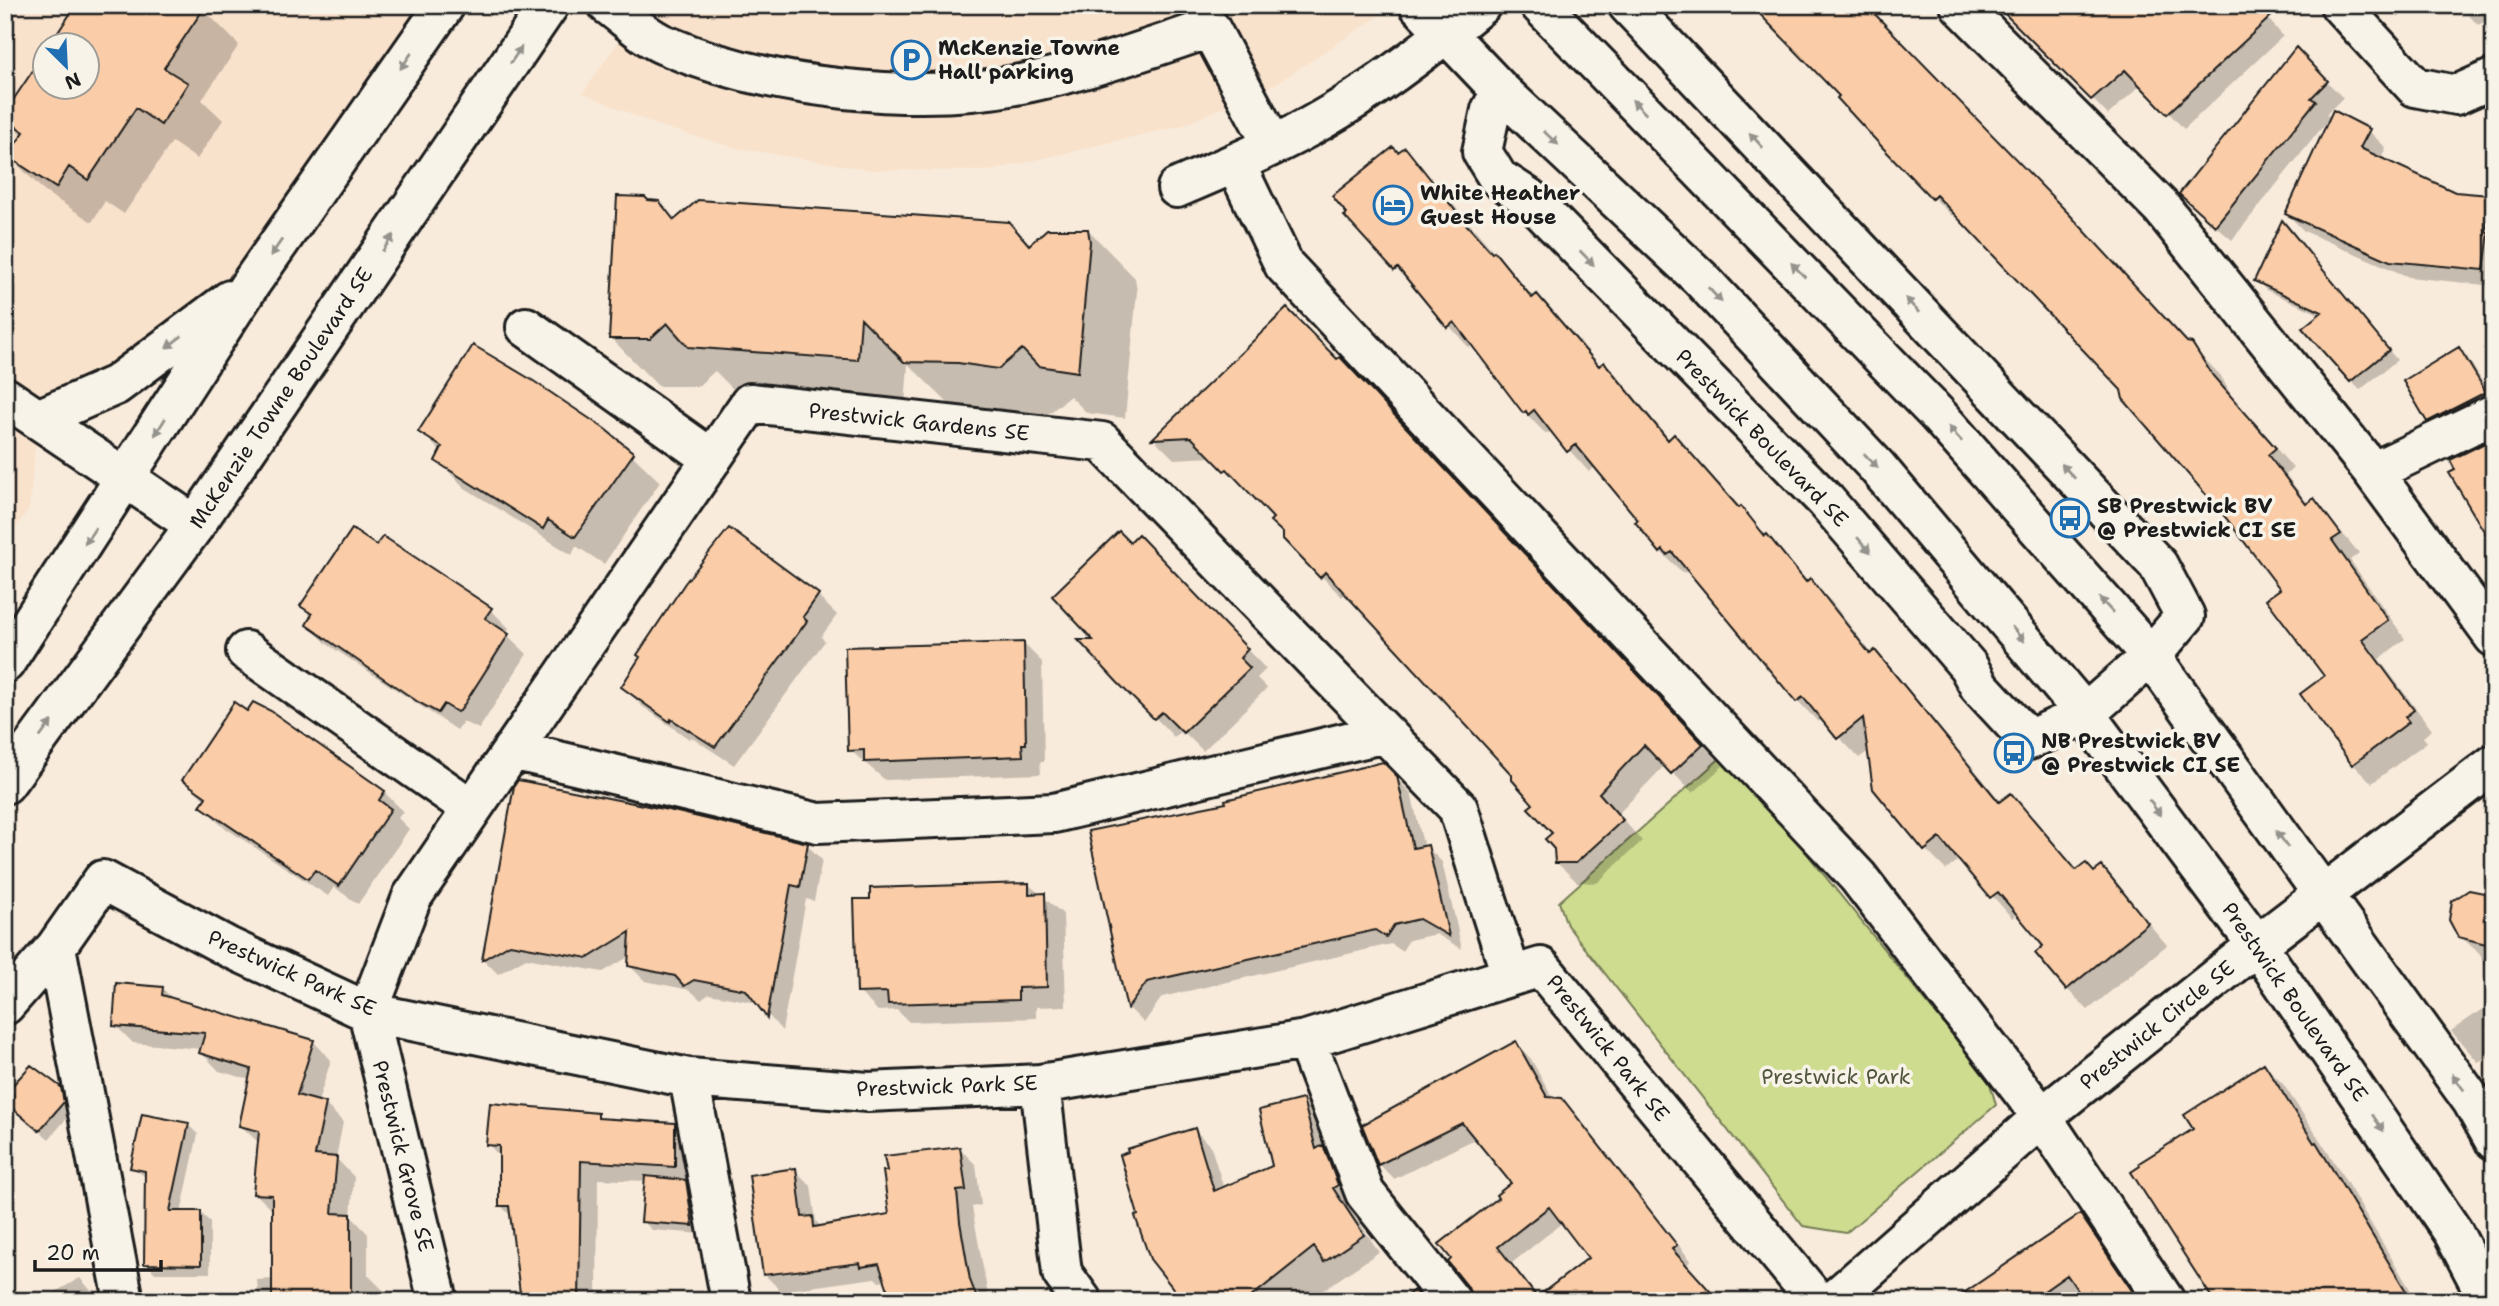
<svg xmlns="http://www.w3.org/2000/svg" width="2499" height="1306" viewBox="0 0 2499 1306" font-family="'Shantell Sans',sans-serif">
	<rect width="100%" height="100%" fill="#f8ebdb"/>
	<filter id="ink" filterUnits="userSpaceOnUse"><feTurbulence type="fractalNoise" baseFrequency=".0143" numOctaves="2"/><feDisplacementMap in="SourceGraphic" scale="14" xChannelSelector="R" yChannelSelector="G"/><feConvolveMatrix kernelMatrix="1 2 1 2 8 2 1 2 1" color-interpolation-filters="sRGB"/></filter>
	<g filter="url(#ink)">
		<path fill="#f9e2cc" fill-rule="evenodd" d="M 5,5 L 409,5 L 433,23 L 249,286 L 38,419 L 29,510 L 5,541 ZM 46,46 L 88,46 L 88,88 L 46,88 Z
			M 643,5 L 1373,5 L 1382,14 L 1277,83 L 1184,125 L 989,171 L 872,170 L 736,148 L 656,125 L 583,93 Z"/>
		<path fill="#cedc8f" stroke="#757c56" stroke-width="2" d="M 1726,753 L 1989,1080 L 1996,1105 L 1846,1233 L 1803,1226 L 1567,925 L 1559,902 Z"/>
		<path fill="#0003" fill-rule="evenodd" d="M 1293,5 L 1308,5 L 1299,11 Z
			M 1750,5 L 1863,5 L 2221,376 L 2232,397 L 2293,468 L 2286,475 L 2308,504 L 2314,500 L 2359,553 L 2350,560 L 2405,639 L 2379,659 L 2432,730 L 2423,737 L 2427,742 L 2372,783 L 2353,764 L 2327,677 L 2282,590 L 2227,517 L 2122,390 L 1955,213 L 1952,216 L 1934,198 L 1841,96 Z
			M 2001,5 L 2256,5 L 2283,36 L 2184,129 L 2142,84 L 2108,115 Z
			M 2459,5 L 2494,5 L 2494,17 L 2478,25 Z
			M 203,9 L 239,45 L 202,100 L 223,120 L 197,159 L 172,142 L 124,214 L 105,201 L 92,222 L 45,192 L 9,156 L 23,136 L 5,118 L 46,88 L 88,88 L 88,46 Z
			M 2296,50 L 2343,98 L 2326,114 L 2331,118 L 2369,131 L 2386,148 L 2380,159 L 2454,193 L 2494,198 L 2494,286 L 2409,277 L 2304,231 L 2287,214 L 2328,120 L 2232,240 L 2197,210 Z
			M 1405,149 L 1534,298 L 1537,296 L 1557,317 L 1600,367 L 1604,364 L 1625,385 L 1670,440 L 1674,437 L 1695,457 L 1808,582 L 1810,581 L 1831,601 L 1872,654 L 1875,652 L 1895,673 L 2002,803 L 2011,795 L 2078,871 L 2095,874 L 2101,868 L 2167,945 L 2088,1010 L 2067,989 L 2046,946 L 2018,913 L 2012,918 L 1960,859 L 1946,870 L 1926,850 L 1870,750 L 1859,758 L 1822,719 L 1818,722 L 1798,701 L 1691,573 L 1682,572 L 1661,552 L 1596,466 L 1589,472 L 1553,432 L 1545,433 L 1524,412 L 1472,344 L 1469,348 L 1417,289 L 1366,240 L 1335,196 Z
			M 648,202 L 659,203 L 676,221 L 1008,223 L 1031,246 L 1088,230 L 1135,278 L 1137,291 L 1125,418 L 1087,413 L 1070,396 L 1046,416 L 1007,410 L 954,409 L 908,364 L 905,406 L 738,394 L 715,371 L 698,386 L 658,386 L 611,338 Z
			M 2291,232 L 2397,360 L 2360,390 L 2351,381 L 2321,315 L 2266,290 L 2256,280 Z
			M 1287,310 L 1360,379 L 1723,766 L 1693,793 L 1665,765 L 1618,814 L 1642,841 L 1597,883 L 1577,882 L 1556,862 L 1555,833 L 1514,774 L 1346,592 L 1342,597 L 1321,576 L 1275,518 L 1213,457 L 1174,459 L 1154,439 Z
			M 2459,349 L 2468,358 L 2494,401 L 2438,430 L 2429,421 Z
			M 420,431 L 632,455 L 660,482 L 604,564 L 576,546 L 572,555 L 465,488 L 437,460 L 441,452 Z
			M 729,530 L 818,596 L 837,615 L 821,637 L 825,641 L 734,765 L 691,737 L 689,739 L 642,706 L 623,687 Z
			M 1138,537 L 1266,669 L 1257,678 L 1267,688 L 1203,751 L 1182,730 L 1174,737 L 1119,680 L 1130,545 Z
			M 377,547 L 490,609 L 509,628 L 506,634 L 527,654 L 479,729 L 463,722 L 457,730 L 327,644 L 308,625 L 313,617 L 302,606 Z
			M 1023,643 L 1042,662 L 1044,762 L 1040,762 L 1041,774 L 885,780 L 850,750 Z
			M 1382,764 L 1411,793 L 1424,848 L 1427,847 L 1442,862 L 1462,949 L 1436,934 L 1409,940 L 1402,951 L 1391,944 L 1162,997 L 1144,1023 L 1129,1008 L 1090,832 L 1228,804 Z
			M 184,780 L 384,792 L 403,811 L 398,818 L 409,829 L 358,904 L 334,887 L 328,896 L 221,825 L 202,806 L 206,801 Z
			M 516,787 L 807,845 L 822,860 L 814,901 L 806,899 L 782,1031 L 758,1003 L 709,994 L 701,1000 L 690,990 L 645,981 L 630,966 L 630,956 L 603,972 L 526,958 L 498,974 L 484,960 Z
			M 1028,884 L 1063,914 L 1066,1006 L 1036,1007 L 1036,1018 L 909,1022 L 897,1010 L 878,1011 L 859,992 L 872,889 Z
			M 2494,888 L 2494,981 L 2480,954 L 2460,936 L 2483,895 Z
			M 162,988 L 174,1000 L 313,1041 L 331,1060 L 318,1102 L 325,1104 L 343,1122 L 336,1158 L 354,1177 L 351,1216 L 368,1234 L 368,1275 L 384,1291 L 385,1301 L 259,1301 L 257,1280 L 274,1279 L 274,1212 L 255,1193 L 260,1144 L 241,1126 L 251,1080 L 219,1071 L 201,1052 L 202,1049 L 133,1043 L 115,1025 Z
			M 2494,1001 L 2494,1054 L 2478,1062 L 2451,1031 Z
			M 1516,1043 L 1531,1059 L 1553,1099 L 1562,1100 L 1577,1115 L 1691,1261 L 1686,1265 L 1718,1301 L 1481,1301 L 1472,1291 L 1441,1245 L 1500,1198 L 1513,1183 L 1477,1138 L 1394,1179 L 1379,1164 ZM 1563,1222 L 1590,1258 L 1539,1297 L 1512,1263 Z
			M 2264,1065 L 2283,1084 L 2335,1163 L 2417,1301 L 2217,1301 L 2195,1129 Z
			M 31,1067 L 69,1098 L 72,1112 L 49,1139 L 18,1112 Z
			M 1303,1101 L 1319,1117 L 1328,1153 L 1339,1164 L 1354,1202 L 1348,1205 L 1379,1252 L 1307,1301 L 1185,1301 L 1195,1130 L 1211,1147 L 1224,1189 L 1274,1167 Z
			M 597,1114 L 603,1120 L 674,1125 L 693,1143 L 693,1184 L 687,1184 L 695,1191 L 701,1234 L 652,1230 L 643,1221 L 646,1181 L 598,1179 L 597,1301 L 523,1301 L 512,1217 L 500,1205 L 501,1158 L 488,1144 Z
			M 188,1125 L 198,1134 L 181,1213 L 201,1213 L 210,1222 L 210,1273 L 155,1273 L 146,1263 L 147,1178 L 132,1167 Z
			M 960,1149 L 976,1165 L 981,1205 L 972,1207 L 989,1301 L 894,1301 L 887,1281 L 879,1282 L 875,1278 L 781,1291 L 765,1275 L 795,1170 L 811,1186 L 816,1221 L 822,1228 L 891,1215 Z
			M 2080,1216 L 2099,1235 L 2143,1301 L 1956,1301 Z
			M 80,1278 L 100,1301 L 39,1301 Z"/>
		<path fill="#facda8" stroke="#1c1c1c" stroke-width="2" fill-rule="evenodd" d="M 76,5 L 206,5 L 164,68 L 188,83 L 161,125 L 136,108 L 88,180 L 69,167 L 56,188 L 7,156 L 24,132 L 5,119 L 5,112 L 46,51 L 46,88 L 88,88 L 88,46 L 49,46 Z
			M 1751,5 L 1866,5 L 2070,215 L 2187,342 L 2192,343 L 2213,376 L 2276,448 L 2268,455 L 2306,504 L 2314,498 L 2341,534 L 2332,540 L 2388,620 L 2362,639 L 2414,710 L 2405,717 L 2409,722 L 2352,765 L 2300,694 L 2324,676 L 2266,599 L 2280,589 L 2226,518 L 2123,399 L 2121,390 L 1936,195 L 1932,199 L 1883,148 L 1837,98 L 1839,96 Z
			M 1996,5 L 2283,5 L 2167,114 L 2125,70 L 2091,100 Z
			M 2296,47 L 2328,81 L 2311,98 L 2316,101 L 2215,226 L 2179,194 Z
			M 2333,110 L 2370,129 L 2360,148 L 2455,192 L 2489,195 L 2486,232 L 2489,232 L 2484,270 L 2390,261 L 2285,214 Z
			M 1393,147 L 1398,152 L 1405,147 L 1466,224 L 1492,253 L 1494,251 L 1532,298 L 1537,294 L 1599,366 L 1604,362 L 1668,440 L 1674,434 L 1739,508 L 1741,506 L 1765,536 L 1767,534 L 1806,582 L 1810,578 L 1870,654 L 1875,650 L 1999,802 L 2011,793 L 2076,870 L 2086,863 L 2094,872 L 2102,866 L 2148,923 L 2066,990 L 2035,953 L 2043,946 L 1998,892 L 1990,898 L 1940,838 L 1924,851 L 1873,789 L 1863,718 L 1837,739 L 1803,697 L 1796,702 L 1672,552 L 1667,555 L 1663,550 L 1660,553 L 1635,522 L 1638,520 L 1576,445 L 1567,452 L 1534,410 L 1528,415 L 1526,411 L 1523,413 L 1454,322 L 1447,328 L 1398,268 L 1394,271 L 1344,216 L 1347,214 L 1332,196 Z
			M 617,196 L 645,197 L 648,200 L 659,201 L 674,220 L 698,200 L 1009,222 L 1029,245 L 1047,229 L 1088,229 L 1090,242 L 1078,372 L 1038,366 L 1022,349 L 998,369 L 958,363 L 904,362 L 861,318 L 858,360 L 688,347 L 667,323 L 650,339 L 609,339 Z
			M 2282,220 L 2389,350 L 2350,382 L 2302,328 L 2322,312 L 2254,281 Z
			M 1287,308 L 1337,359 L 1340,357 L 1703,744 L 1671,774 L 1644,745 L 1599,793 L 1623,820 L 1576,863 L 1555,863 L 1554,849 L 1545,839 L 1552,833 L 1528,808 L 1533,804 L 1512,780 L 1512,775 L 1325,572 L 1320,578 L 1283,539 L 1283,533 L 1270,521 L 1273,518 L 1227,469 L 1224,471 L 1191,437 L 1152,439 Z
			M 473,345 L 532,380 L 605,429 L 634,453 L 575,537 L 548,520 L 543,529 L 435,461 L 442,447 L 418,432 Z
			M 2459,347 L 2486,392 L 2427,422 L 2403,381 Z
			M 2489,441 L 2494,448 L 2494,548 L 2449,473 L 2455,470 L 2450,460 Z
			M 729,528 L 819,594 L 803,617 L 807,621 L 715,747 L 671,719 L 670,722 L 621,687 L 640,657 L 637,655 L 685,583 Z
			M 352,529 L 376,545 L 383,536 L 492,608 L 485,618 L 509,634 L 460,711 L 457,712 L 444,704 L 438,713 L 418,702 L 306,625 L 312,614 L 300,606 Z
			M 1119,531 L 1130,542 L 1138,534 L 1248,649 L 1240,658 L 1250,668 L 1183,733 L 1162,712 L 1154,719 L 1117,682 L 1078,640 L 1093,640 L 1052,596 Z
			M 1024,642 L 1026,744 L 1022,744 L 1023,756 L 864,762 L 864,750 L 848,751 L 845,647 Z
			M 234,702 L 247,711 L 253,702 L 271,711 L 385,791 L 379,800 L 391,809 L 339,886 L 315,870 L 308,879 L 200,806 L 206,797 L 182,780 Z
			M 1383,762 L 1397,776 L 1413,848 L 1428,845 L 1449,936 L 1419,919 L 1394,925 L 1386,937 L 1375,930 L 1147,982 L 1127,1009 L 1088,831 L 1226,803 L 1225,800 Z
			M 518,780 L 673,811 L 808,843 L 800,887 L 791,885 L 767,1018 L 746,990 L 694,980 L 684,986 L 675,976 L 628,966 L 630,932 L 588,958 L 510,944 L 482,960 L 514,786 Z
			M 1029,883 L 1029,894 L 1045,893 L 1047,987 L 1018,988 L 1018,1000 L 888,1004 L 887,992 L 857,993 L 854,899 L 870,899 L 870,888 Z
			M 2469,890 L 2494,895 L 2494,946 L 2458,937 L 2449,920 L 2452,901 Z
			M 116,983 L 163,987 L 162,995 L 314,1040 L 297,1095 L 326,1103 L 315,1155 L 337,1157 L 332,1213 L 351,1214 L 351,1301 L 272,1301 L 272,1195 L 253,1194 L 259,1131 L 239,1126 L 251,1069 L 199,1053 L 205,1033 L 113,1026 Z
			M 1516,1041 L 1547,1097 L 1562,1098 L 1677,1245 L 1672,1249 L 1719,1301 L 1472,1301 L 1468,1287 L 1448,1262 L 1451,1259 L 1439,1244 L 1498,1198 L 1496,1195 L 1511,1183 L 1462,1123 L 1378,1165 L 1362,1125 ZM 1549,1207 L 1588,1258 L 1537,1297 L 1498,1247 Z
			M 2264,1063 L 2314,1143 L 2316,1142 L 2412,1301 L 2214,1301 L 2131,1172 L 2140,1166 L 2139,1163 L 2193,1129 L 2184,1115 Z
			M 31,1065 L 61,1087 L 64,1102 L 39,1131 L 6,1103 L 13,1095 L 10,1088 Z
			M 1303,1099 L 1316,1149 L 1323,1145 L 1338,1185 L 1333,1188 L 1364,1235 L 1324,1262 L 1314,1247 L 1246,1301 L 1183,1301 L 1150,1259 L 1135,1216 L 1138,1215 L 1120,1155 L 1128,1152 L 1127,1149 L 1195,1128 L 1214,1191 L 1272,1166 L 1259,1110 Z
			M 490,1103 L 598,1113 L 598,1118 L 675,1123 L 675,1167 L 581,1161 L 579,1301 L 521,1301 L 509,1206 L 499,1206 L 499,1146 L 486,1145 Z
			M 142,1114 L 189,1123 L 170,1211 L 201,1211 L 201,1265 L 144,1264 L 145,1171 L 130,1168 Z
			M 960,1147 L 966,1190 L 957,1191 L 960,1222 L 970,1280 L 978,1301 L 892,1301 L 879,1264 L 861,1267 L 860,1263 L 763,1275 L 749,1175 L 796,1168 L 802,1217 L 813,1216 L 814,1227 L 889,1214 L 883,1171 L 887,1171 L 884,1156 Z
			M 645,1176 L 686,1180 L 693,1226 L 641,1222 Z
			M 2080,1214 L 2139,1301 L 2085,1301 L 2067,1275 L 2030,1301 L 1952,1301 Z
			M 1414,1290 L 1423,1301 L 1400,1301 Z"/>
		<g fill="none" stroke-linecap="round" stroke-linejoin="round">
			<defs>
				<path id="minor" d="M 608,5 C 626,18 645,37 665,45 C 769,89 921,106 1031,82 C 1092,69 1151,48 1210,28 L 1272,144
					M 1419,5 L 1501,91 L 1700,278 L 1877,467 L 2085,714 L 2257,945 L 2453,1232 L 2489,1301
					M 1540,5 L 1937,414 L 2151,656 L 2472,1101 L 2494,1140
					M 1960,5 L 2161,207 L 2373,472 L 2494,637
					M 2340,5 L 2415,87 L 2456,95 L 2494,78
					M 1501,91 L 1491,110 L 1482,152 L 1498,178 L 1529,198 L 1826,501 L 1968,666 L 1979,686 L 2029,740 L 2085,714 L 2151,656 L 2185,616 L 2158,565 L 1628,5
					M 1235,163 L 1284,265 L 1858,877 L 2042,1117 L 2165,1301
					M 1177,188 C 1226,167 1277,146 1323,119 C 1376,89 1434,44 1481,5
					M 526,327 L 712,459
					M 5,397 L 195,525
					M 2373,472 L 2494,414
					M 246,651 L 472,809
					M 512,750 L 818,823 L 1054,813 L 1385,733
					M 56,947 L 124,1301
					M 5,1005 L 56,947 L 103,880 L 228,947 L 368,1012 L 689,1078 L 868,1092 L 1040,1084 L 1306,1040 L 1541,967 L 1817,1301
					M 1306,1040 L 1365,1193 L 1451,1301
					M 689,1078 L 731,1301
					M 1040,1084 L 1062,1273 L 1082,1301
					M 438,1301 L 368,1012 L 412,897 L 750,403 L 1102,442 L 1458,808 L 1511,975
					M 1833,1301 L 2042,1117 L 2257,945 L 2494,764"/>
				<path id="major" d="M 38,419 L 116,385 L 230,300
					M 5,663 L 249,286 L 445,5
					M 5,784 L 195,525 L 549,5"/>
			</defs>
			<use href="#minor" stroke="#1c1c1c" stroke-width="44"/>
			<use href="#major" stroke="#1c1c1c" stroke-width="44"/>
			<use href="#minor" stroke="#f7f3e8" stroke-width="38"/>
			<use href="#major" stroke="#f7f3e8" stroke-width="38"/>
		</g>
		<defs><path id="oneway-solid" d="M-6-.8H1V-3.2L6.5 0L1 3.2V.8H-6Z" transform="scale(1.75)"/></defs>
		<g fill="#94928c">
			<use href="#oneway-solid" transform="translate(516 55) rotate(-56)"/>
			<use href="#oneway-solid" transform="translate(406 61) rotate(125)"/>
			<use href="#oneway-solid" transform="translate(1639 107) rotate(-134)"/>
			<use href="#oneway-solid" transform="translate(1551 138) rotate(43)"/>
			<use href="#oneway-solid" transform="translate(1756 140) rotate(-133)"/>
			<use href="#oneway-solid" transform="translate(388 243) rotate(-56)"/>
			<use href="#oneway-solid" transform="translate(276 248) rotate(125)"/>
			<use href="#oneway-solid" transform="translate(1587 258) rotate(46)"/>
			<use href="#oneway-solid" transform="translate(1798 270) rotate(-134)"/>
			<use href="#oneway-solid" transform="translate(1715 295) rotate(47)"/>
			<use href="#oneway-solid" transform="translate(1912 305) rotate(-133)"/>
			<use href="#oneway-solid" transform="translate(174 342) rotate(143)"/>
			<use href="#oneway-solid" transform="translate(160 427) rotate(122)"/>
			<use href="#oneway-solid" transform="translate(1955 434) rotate(-132)"/>
			<use href="#oneway-solid" transform="translate(1871 461) rotate(47)"/>
			<use href="#oneway-solid" transform="translate(2068 471) rotate(-133)"/>
			<use href="#oneway-solid" transform="translate(90 536) rotate(123)"/>
			<use href="#oneway-solid" transform="translate(1864 545) rotate(49)"/>
			<use href="#oneway-solid" transform="translate(2106 605) rotate(-132)"/>
			<use href="#oneway-solid" transform="translate(2018 634) rotate(50)"/>
			<use href="#oneway-solid" transform="translate(46 729) rotate(-54)"/>
			<use href="#oneway-solid" transform="translate(2155 808) rotate(53)"/>
			<use href="#oneway-solid" transform="translate(2282 839) rotate(-126)"/>
			<use href="#oneway-solid" transform="translate(2458 1082) rotate(-126)"/>
			<use href="#oneway-solid" transform="translate(2378 1123) rotate(56)"/>
		</g>
	</g>
	<defs>
		<symbol id="parking-ring" viewBox="-11 -11 22 22"><circle r="9.5" fill="#f7f3e8" stroke="#1f6fb2" stroke-width="1.5"/><path d="M-3.5-5.5H1a3.5 3.5 0 0 1 0 7H-1V5.5H-3.5ZM-1-3.4V-.6H.8a1.4 1.4 0 0 0 0-2.8Z" fill="#1f6fb2"/></symbol>
		<symbol id="hotel-ring" viewBox="-11 -11 22 22"><circle r="9.5" fill="#f7f3e8" stroke="#1f6fb2" stroke-width="1.5"/><path d="M-6-4.5h1.5V1H6V5H4.5V3h-9V5H-6ZM-4 0a1.8 1.8 0 1 1 3.6 0ZM.5 0V-2.5h3Q6-2.5 6 0Z" fill="#1f6fb2"/></symbol>
		<symbol id="bus-ring" viewBox="-11 -11 22 22"><circle r="9.5" fill="#f7f3e8" stroke="#1f6fb2" stroke-width="1.5"/><path d="M-5-6H5V4H4V6H2V4H-2V6H-4V4H-5ZM-3.5-4V0h7V-4ZM-3.5 1.2v1.5H-2V1.2ZM2 1.2v1.5H3.5V1.2Z" fill="#1f6fb2"/></symbol>
	</defs>
	<g fill-rule="evenodd">
		<use href="#parking-ring" x="889" y="38" width="44" height="44"/>
		<use href="#hotel-ring" x="1371" y="183" width="44" height="44"/>
		<use href="#bus-ring" x="2048" y="496" width="44" height="44"/>
		<use href="#bus-ring" x="1992" y="731" width="44" height="44"/>
	</g>
	<g text-anchor="middle" dominant-baseline="central" stroke-width="7" stroke-linejoin="round" paint-order="stroke">
		<g font-size="21" font-weight="bold" fill="#1c1c1c" stroke="#f7f3e8" text-anchor="start">
			<text x="938" y="48">McKenzie Towne<tspan x="938" dy="24">Hall parking</tspan></text>
			<text x="1420" y="193">White Heather<tspan x="1420" dy="24">Guest House</tspan></text>
			<text x="2097" y="506">SB Prestwick BV<tspan x="2097" dy="24">@ Prestwick CI SE</tspan></text>
			<text x="2041" y="741">NB Prestwick BV<tspan x="2041" dy="24">@ Prestwick CI SE</tspan></text>
		</g>
		<g font-size="21" fill="#1c1c1c" stroke="#f7f3e8">
			<text transform="translate(281 398) rotate(-56)">McKenzie Towne Boulevard SE</text>
			<text transform="translate(919 422) rotate(6)">Prestwick Gardens SE</text>
			<text transform="translate(1762 438) rotate(46)">Prestwick Boulevard SE</text>
			<text transform="translate(292 973) rotate(24)">Prestwick Park SE</text>
			<text transform="translate(2295 1002) rotate(55)">Prestwick Boulevard SE</text>
			<text transform="translate(2157 1025) rotate(-39)">Prestwick Circle SE</text>
			<text transform="translate(1608 1048) rotate(51)">Prestwick Park SE</text>
			<text transform="translate(947 1086) rotate(-2)">Prestwick Park SE</text>
			<text transform="translate(403 1156) rotate(76)">Prestwick Grove SE</text>
		</g>
		<g font-size="21" fill="#51563e" stroke="#f7f3e8">
			<text x="1836" y="1077">Prestwick Park</text>
		</g>
	</g>
	<rect width="2499" height="1306" fill="none" stroke="#f7f3e8" stroke-width="28"/>
	<rect x="14" y="14" width="2471" height="1278" fill="none" stroke="#1c1c1c" stroke-width="2.5" filter="url(#ink)"/>
	<g transform="translate(66 66) rotate(156)"><circle r="33" fill="#f7f3e8" stroke="#9f9d96" stroke-width="2"/>
	<path d="M0-5L12 26L0 18L-12 26Z" fill="#1f6fb2"/>
	<text y="-10" font-size="19" font-weight="bold" text-anchor="middle" fill="#1c1c1c">N</text>
	</g>
	<path d="M35 1260v10h126v-10" fill="none" stroke="#1c1c1c" stroke-width="3.5"/>
	<text x="46" y="1260" font-size="21" fill="#1c1c1c" stroke="#f7f3e8" stroke-width="5" paint-order="stroke">20 m</text>
</svg>
